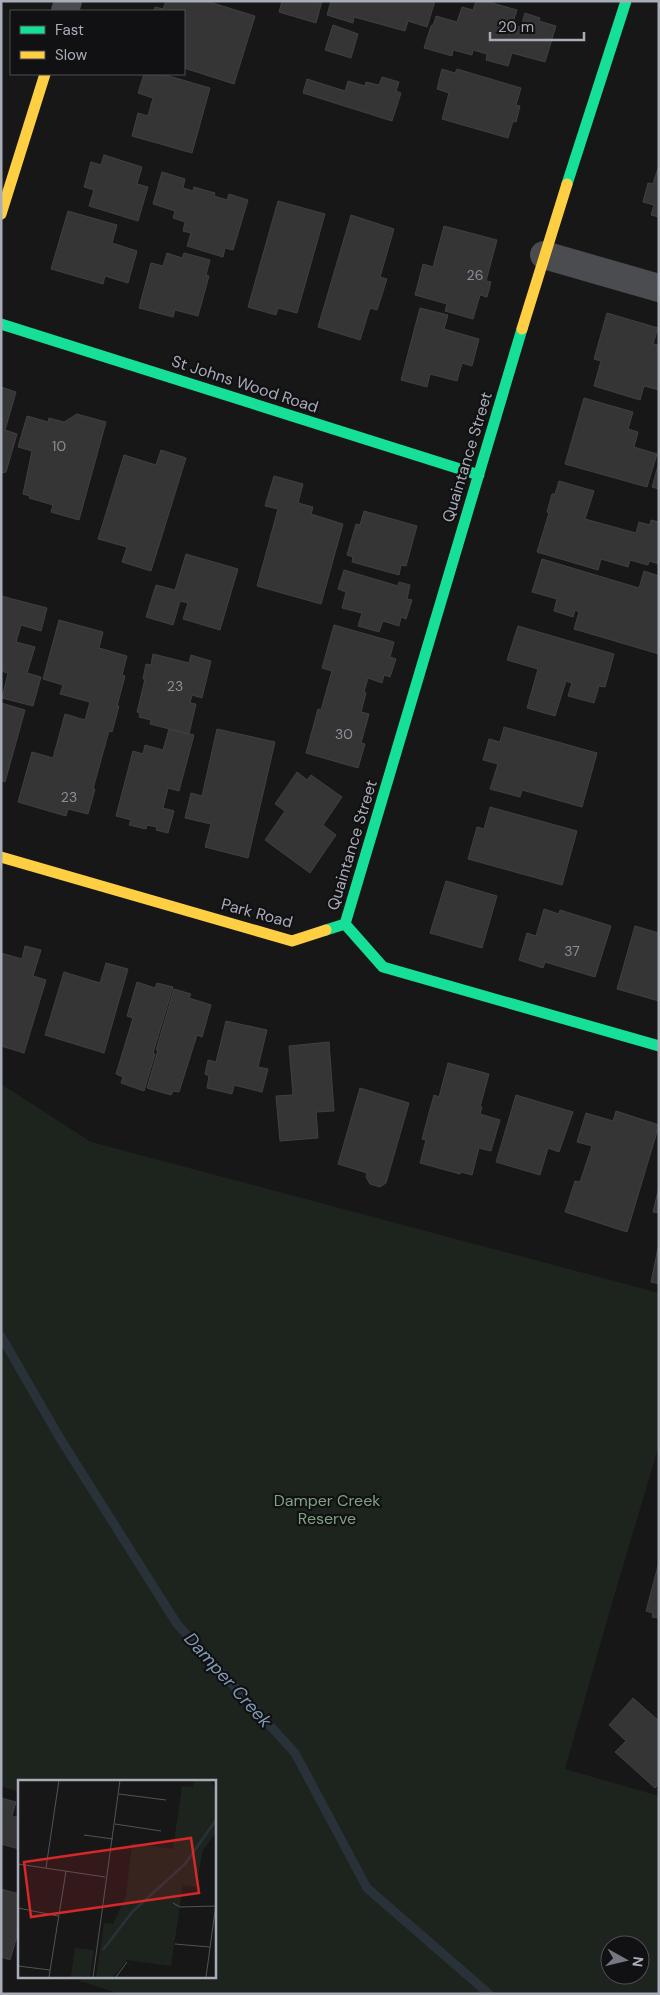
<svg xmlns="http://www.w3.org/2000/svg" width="660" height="1995" viewBox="0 0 660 1995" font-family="'DM Sans',sans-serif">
	<rect width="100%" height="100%" fill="#171717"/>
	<path fill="#1d241e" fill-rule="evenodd" d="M 1,1084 L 91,1142 L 659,1293 L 659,1445 L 609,1613 L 565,1769 L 659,1796 L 659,1994 L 120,1994 L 80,1981 L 82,1976 L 214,1976 L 214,1781 L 19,1781 L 19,1792 L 1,1786 ZM 610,1945 L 640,1945 L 640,1975 L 610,1975 Z"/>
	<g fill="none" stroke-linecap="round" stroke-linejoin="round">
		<path stroke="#2a3239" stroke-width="9" d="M 1,1336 L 61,1440 L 177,1624 L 295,1753 L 367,1888 L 489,1994"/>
	</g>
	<path fill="#353536" stroke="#3f4043" d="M 166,1 L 206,1 L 255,16 L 234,84 L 184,68 L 184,11 L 154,11 L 155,7 L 163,9 Z
		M 282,1 L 322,1 L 316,23 L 279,12 Z
		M 331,1 L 435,1 L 427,27 L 408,21 L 405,31 L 354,17 L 353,23 L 327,15 Z
		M 476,1 L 485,1 L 517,10 L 512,25 L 521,27 L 525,13 L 540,18 L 539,21 L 556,26 L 545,62 L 512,53 L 508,66 L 486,60 L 487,54 L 473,50 L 472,55 L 453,50 L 452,56 L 424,48 L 431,26 L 434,23 L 436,16 L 457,22 L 462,7 L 473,10 Z
		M 333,25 L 358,34 L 351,58 L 325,50 Z
		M 442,69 L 455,73 L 457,69 L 521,88 L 516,105 L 520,106 L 516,122 L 513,121 L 508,138 L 442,119 L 449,93 L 437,89 Z
		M 144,74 L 162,74 L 210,88 L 192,153 L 132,136 L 138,113 L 148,116 L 153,98 L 138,93 Z
		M 382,77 L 399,82 L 396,91 L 401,93 L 392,121 L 303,93 L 307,79 L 345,91 L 348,81 L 365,86 L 366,82 L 379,85 Z
		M 104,155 L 142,167 L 137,184 L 148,187 L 138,221 L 89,206 L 94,190 L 84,187 L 91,162 L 101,165 Z
		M 659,165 L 659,217 L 651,215 L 654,205 L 643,202 L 648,183 L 653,184 Z
		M 162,172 L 185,179 L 183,188 L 193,191 L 194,187 L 215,193 L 214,196 L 227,200 L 229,194 L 248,200 L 233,250 L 225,248 L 223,257 L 187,246 L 191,233 L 183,231 L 185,222 L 173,218 L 175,211 L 153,204 Z
		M 278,201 L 325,214 L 297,313 L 278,308 L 276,315 L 248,307 Z
		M 68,211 L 117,225 L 112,243 L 137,251 L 128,283 L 105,276 L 103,284 L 51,269 Z
		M 351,215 L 394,229 L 380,277 L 387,279 L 377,310 L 370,308 L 360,340 L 318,327 Z
		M 444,226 L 497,240 L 486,281 L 491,282 L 487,297 L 480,295 L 473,319 L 445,311 L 447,304 L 415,295 L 423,264 L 433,267 Z
		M 167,253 L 182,258 L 184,253 L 210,260 L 206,275 L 209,276 L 198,316 L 175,310 L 173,317 L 139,308 L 151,263 L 163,266 Z
		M 420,308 L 448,315 L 444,329 L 479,339 L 472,366 L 462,363 L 457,381 L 430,374 L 427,387 L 401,380 Z
		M 607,313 L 658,328 L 653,344 L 659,345 L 659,390 L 644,386 L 640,400 L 594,386 L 601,361 L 594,359 Z
		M 1,387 L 16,392 L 5,430 L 17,434 L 6,472 L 1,473 Z
		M 584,398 L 633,412 L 628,429 L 638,432 L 634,447 L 657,454 L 647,487 L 565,464 Z
		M 77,414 L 106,422 L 79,520 L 51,512 L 53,505 L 29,498 L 30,496 L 23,494 L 32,451 L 18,447 L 27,416 L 48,422 L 49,418 L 64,422 Z
		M 161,450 L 186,458 L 151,571 L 122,562 L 127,547 L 98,539 L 124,455 L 156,465 Z
		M 659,462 L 659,489 L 652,487 Z
		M 274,476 L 303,484 L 298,503 L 313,507 L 311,514 L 343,524 L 321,604 L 257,586 L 278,509 L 265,506 Z
		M 559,481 L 594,491 L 585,519 L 636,533 L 639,522 L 650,525 L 651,520 L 659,522 L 659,564 L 649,561 L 648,565 L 630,560 L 628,567 L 601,559 L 598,570 L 537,552 L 549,513 L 547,512 L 552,494 L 555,494 Z
		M 364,511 L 417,526 L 406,566 L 401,565 L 399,575 L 352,562 L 353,557 L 347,555 L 356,524 L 360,525 Z
		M 186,554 L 238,569 L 220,630 L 183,619 L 188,603 L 180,601 L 173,625 L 146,617 L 156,585 L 175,590 Z
		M 542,559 L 639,588 L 644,571 L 659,576 L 659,654 L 574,629 L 579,612 L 575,610 L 573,617 L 554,611 L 557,599 L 532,592 Z
		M 344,570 L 398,586 L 399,582 L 410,585 L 407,599 L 412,600 L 406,619 L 401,617 L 399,626 L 383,621 L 379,632 L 358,626 L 362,613 L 342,608 L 346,592 L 338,589 Z
		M 1,596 L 47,608 L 41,631 L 21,625 L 16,642 L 35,647 L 27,673 L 41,677 L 33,706 L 2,698 L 8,673 L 1,671 Z
		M 59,620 L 103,632 L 99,648 L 127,656 L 122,675 L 125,676 L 117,706 L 119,706 L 112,732 L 109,731 L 93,789 L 95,789 L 88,814 L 68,809 L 66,816 L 18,802 L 32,752 L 53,758 L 65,714 L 85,720 L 90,702 L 60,694 L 63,685 L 43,679 Z
		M 334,625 L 394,642 L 390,657 L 396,659 L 390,677 L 384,675 L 382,683 L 368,678 L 364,692 L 366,693 L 361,712 L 369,714 L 361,743 L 365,744 L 358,768 L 306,753 L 318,709 L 321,710 L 332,671 L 322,668 Z
		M 518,626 L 614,654 L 605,687 L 599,686 L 594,703 L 568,696 L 572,683 L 566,681 L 555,716 L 527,708 L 538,669 L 507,660 Z
		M 153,654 L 189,663 L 191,655 L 211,661 L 202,698 L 192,695 L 190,703 L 196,704 L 189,734 L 150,724 L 151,720 L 139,717 L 140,713 L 137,712 L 145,679 L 143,679 L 146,664 L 151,665 Z
		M 1,703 L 25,710 L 5,782 L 1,780 Z
		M 504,727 L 597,753 L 582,807 L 522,790 L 520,797 L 490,789 L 498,764 L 483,760 L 489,739 L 500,742 Z
		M 169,729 L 194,735 L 179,791 L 168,788 L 163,808 L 174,811 L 168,833 L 156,830 L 157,827 L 147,825 L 146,829 L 129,825 L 131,820 L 116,816 L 133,751 L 143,754 L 145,745 L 163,750 Z
		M 217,729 L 275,742 L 248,858 L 205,847 L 211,824 L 185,818 L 191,793 L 202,796 Z
		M 297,772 L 307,780 L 311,775 L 342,797 L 323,825 L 336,835 L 310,873 L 265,840 L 285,811 L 275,804 Z
		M 490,807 L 577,831 L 562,885 L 468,859 L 477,827 L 484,829 Z
		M 446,881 L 497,896 L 482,948 L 430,933 Z
		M 544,909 L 559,914 L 560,910 L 611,926 L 595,977 L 545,962 L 543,968 L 519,960 L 527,933 L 536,936 Z
		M 635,926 L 659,933 L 659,1001 L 617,989 Z
		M 25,946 L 41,950 L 33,976 L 46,980 L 24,1053 L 1,1046 L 1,953 L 22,959 Z
		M 106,963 L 128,969 L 104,1053 L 45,1035 L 64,972 L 100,983 Z
		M 137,982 L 155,988 L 157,983 L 173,987 L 153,1053 L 155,1054 L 144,1091 L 121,1083 L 123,1077 L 116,1074 L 133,1018 L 127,1016 Z
		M 174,989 L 191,994 L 189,998 L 211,1005 L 202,1037 L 197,1035 L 179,1092 L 173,1091 L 171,1095 L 147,1088 L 158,1050 L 156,1050 Z
		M 226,1021 L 267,1030 L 258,1067 L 268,1069 L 262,1092 L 234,1085 L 232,1094 L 207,1088 L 209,1076 L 205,1074 L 208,1060 L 216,1062 Z
		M 329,1042 L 334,1111 L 316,1112 L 318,1138 L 280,1141 L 276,1096 L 293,1095 L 289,1046 Z
		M 448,1063 L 489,1074 L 480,1107 L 482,1107 L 480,1114 L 500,1120 L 491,1151 L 479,1148 L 472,1175 L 461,1172 L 460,1174 L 420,1163 L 426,1140 L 422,1139 L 429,1113 L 434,1095 L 439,1097 Z
		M 360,1088 L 409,1103 L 386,1183 L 380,1187 L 370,1184 L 366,1177 L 367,1173 L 338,1164 Z
		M 516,1095 L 573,1112 L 559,1152 L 548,1148 L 540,1175 L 496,1162 Z
		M 616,1111 L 659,1125 L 627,1232 L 565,1212 L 575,1181 L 580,1182 L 592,1146 L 577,1142 L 586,1113 L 613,1121 Z
		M 659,1187 L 659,1213 L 653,1212 Z
		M 659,1243 L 659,1284 L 651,1282 Z
		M 659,1562 L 659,1618 L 652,1617 L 653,1613 L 646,1611 Z
		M 633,1698 L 659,1721 L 659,1784 L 655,1788 L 615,1752 L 626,1741 L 609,1725 Z
		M 1,1798 L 16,1802 L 12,1816 L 19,1818 L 19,1849 L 1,1844 Z
		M 1,1889 L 19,1894 L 19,1929 L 10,1960 L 1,1957 Z"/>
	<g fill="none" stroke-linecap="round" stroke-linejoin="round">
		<path stroke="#4b4c50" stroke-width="28" d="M 65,11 L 68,1
			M 544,255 L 659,288"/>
		<path stroke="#16e098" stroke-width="11" d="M 567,184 L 626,1
			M 1,324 L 479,475
			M 345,924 L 522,329
			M 326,930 L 345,924 L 383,967 L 659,1046"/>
		<path stroke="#ffcf43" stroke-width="11" d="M 1,214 L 45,74
			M 522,329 L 567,184
			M 1,857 L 292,941 L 326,930"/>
	</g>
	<g text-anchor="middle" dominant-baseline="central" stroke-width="4.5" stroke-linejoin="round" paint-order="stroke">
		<g font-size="14" fill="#8b8f98">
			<text x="475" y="275">26</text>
			<text x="59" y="446">10</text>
			<text x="175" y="686">23</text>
			<text x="344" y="734">30</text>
			<text x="69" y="797">23</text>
			<text x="572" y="951">37</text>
		</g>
		<g font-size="16" fill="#a8adb8" stroke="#111113">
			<text transform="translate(245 384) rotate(18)">St Johns Wood Road</text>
			<text transform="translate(467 457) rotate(-73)">Quaintance Street</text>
			<text transform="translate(352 845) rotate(-73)">Quaintance Street</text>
			<text transform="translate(257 913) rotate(15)">Park Road</text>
		</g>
		<g font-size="16" fill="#7fa381" stroke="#111113">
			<text x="327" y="1500">Damper Creek<tspan x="327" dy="18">Reserve</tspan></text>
		</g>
		<g font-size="18" font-style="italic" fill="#7f9bb3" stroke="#111113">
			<text transform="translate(228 1680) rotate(48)">Damper Creek</text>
		</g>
	</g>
	<g transform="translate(18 1780)">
		<rect width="198" height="198" fill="#171717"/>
		<path d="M 176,0 L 191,0 L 197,7 L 197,54 L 185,70 L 178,107 L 165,105 L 153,186 L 109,180 L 95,197 L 78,197 L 86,143 L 95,144 L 108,116 L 114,63 L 155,69 L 164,6 L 175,7 ZM 57,168 L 76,170 L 72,197 L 49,197 L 53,196 Z" fill="#1d241e"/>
		<path fill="none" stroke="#2a3239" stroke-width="2.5" d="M 85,170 L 114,132 L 167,84 L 198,40"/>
		<path fill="none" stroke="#515357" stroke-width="1" d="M 101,14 L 148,20M 97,44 L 143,51M 66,55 L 95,59M 0,84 L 87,97M 28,88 L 41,0M 155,123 L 162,127 L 198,126M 0,128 L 40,136M 157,164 L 192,167M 0,186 L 32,190M 31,197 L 48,91M 75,197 L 102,0M 98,197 L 109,182M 188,197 L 198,124"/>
		<path fill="#d62828" fill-opacity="0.15" stroke="#d62828" stroke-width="2.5" d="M 173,58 L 181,113 L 13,137 L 6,82 Z"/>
		<rect width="198" height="198" fill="none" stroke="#a8adb8" stroke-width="2.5"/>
	</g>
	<rect width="660" height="1995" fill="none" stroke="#a8adb8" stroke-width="5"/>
	<rect x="10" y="10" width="175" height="65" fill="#111113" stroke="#4d4f55"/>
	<rect x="20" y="26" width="25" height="8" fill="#16e098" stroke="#4d4f55"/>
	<text x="55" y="35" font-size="15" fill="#a8adb8">Fast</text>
	<rect x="20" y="51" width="25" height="8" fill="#ffcf43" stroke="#4d4f55"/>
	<text x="55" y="60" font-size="15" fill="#a8adb8">Slow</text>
	<g transform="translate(625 1960) rotate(98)"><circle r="24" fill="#111113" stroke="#4d4f55"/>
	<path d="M0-4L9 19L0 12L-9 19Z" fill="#757880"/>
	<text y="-8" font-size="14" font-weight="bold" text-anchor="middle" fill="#a8adb8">N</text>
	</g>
	<path d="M490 32v8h94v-8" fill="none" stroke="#a8adb8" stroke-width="2.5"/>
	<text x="498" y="32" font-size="15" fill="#a8adb8" stroke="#111113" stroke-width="4" paint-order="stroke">20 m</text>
</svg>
